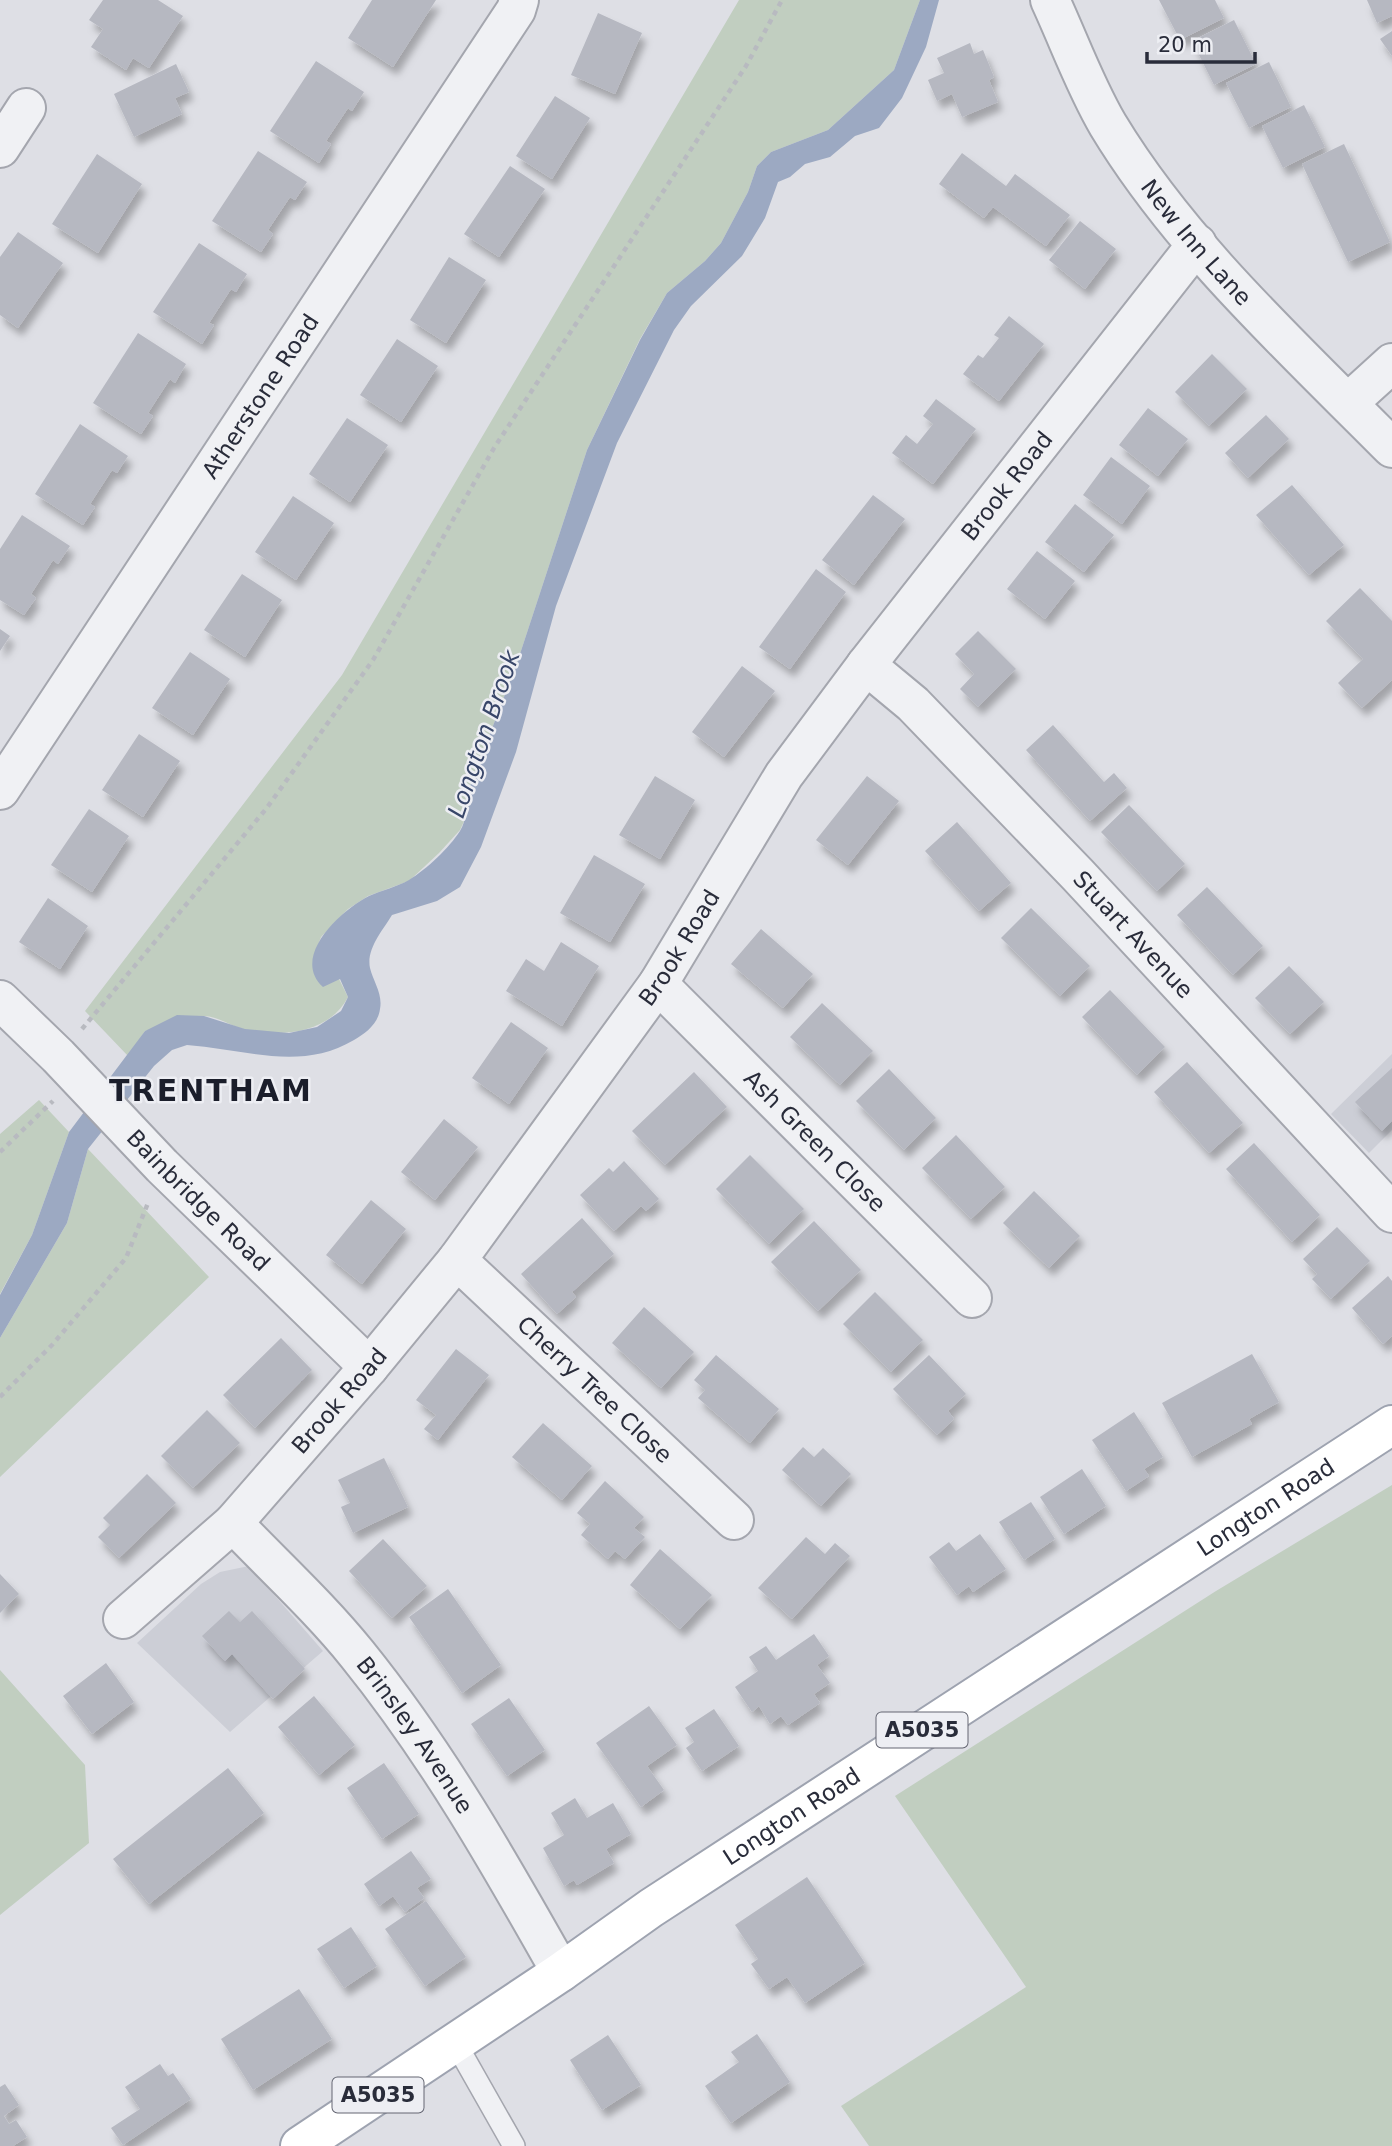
<svg xmlns="http://www.w3.org/2000/svg" width="1392" height="2146" viewBox="0 0 1392 2146" font-family="'DejaVu Sans',sans-serif">
	<defs>
		<filter id="shadow"><feDropShadow dx="4.5" dy="8" stdDeviation="3.5" flood-color="#0004"/></filter>
	</defs>
	<rect width="100%" height="100%" fill="#dedfe5"/>
	<path fill="#ccced6" d="M 1392,1054 L 1392,1130 L 1369,1153 L 1331,1114 Z
		M 249,1566 L 323,1651 L 230,1732 L 137,1643 L 201,1584 L 220,1572 Z"/>
	<path fill="#c1cec0" d="M 739,0 L 920,0 L 894,70 L 828,130 L 771,152 L 757,166 L 748,192 L 721,243 L 705,261 L 667,293 L 640,339 L 587,450 L 517,663 L 467,794 L 466,817 L 460,830 L 439,853 L 409,881 L 368,896 L 348,909 L 321,937 L 315,953 L 339,979 L 348,997 C 329,1034 280,1038 243,1029 C 231,1026 215,1015 202,1016 C 184,1018 163,1027 145,1031 L 128,1056 L 85,1011 L 342,675 Z
		M 39,1100 L 69,1132 L 32,1235 L 0,1294 L 0,1134 Z
		M 88,1149 L 209,1277 L 0,1477 L 0,1338 L 67,1223 Z
		M 1392,1485 L 1392,2146 L 869,2146 L 841,2106 L 1026,1987 L 895,1796 L 1216,1591 Z
		M 0,1670 L 85,1765 L 89,1843 L 0,1915 Z"/>
	<path fill="#9ca9c2" d="M 920,0 L 939,0 L 926,47 L 902,98 L 879,128 L 855,136 L 830,157 L 805,164 L 790,177 L 778,182 L 765,218 L 742,256 L 691,306 L 674,330 L 617,443 L 556,606 L 516,752 L 481,847 L 460,887 L 437,901 L 392,915 C 383,930 366,949 370,968 C 373,981 383,994 380,1009 C 378,1024 366,1033 354,1040 C 300,1072 245,1049 187,1045 L 172,1050 L 154,1066 L 88,1149 L 67,1223 L 0,1338 L 0,1295 L 32,1235 L 69,1132 L 145,1031 L 177,1015 L 204,1016 L 245,1029 L 289,1033 L 317,1027 L 341,1011 L 348,997 L 340,979 L 323,987 C 290,957 341,910 369,896 C 382,890 397,887 409,880 C 427,869 449,848 460,831 C 467,820 466,806 467,794 L 517,663 L 587,450 L 640,340 L 667,293 L 705,261 L 721,243 L 748,192 L 757,166 L 771,152 L 828,130 L 894,70 Z"/>
	<path fill="#b6b8c1" filter="url(#shadow)" d="M 103,0 L 158,0 L 183,16 L 149,68 L 133,58 L 126,70 L 91,47 L 103,29 L 89,20 Z
		M 372,0 L 436,0 L 393,67 L 348,38 Z
		M 1159,0 L 1215,0 L 1224,18 L 1180,40 Z
		M 1367,0 L 1392,0 L 1392,16 L 1377,23 Z
		M 598,13 L 642,33 L 615,94 L 571,75 Z
		M 1234,20 L 1256,64 L 1214,85 L 1192,41 Z
		M 1392,31 L 1392,56 L 1380,39 Z
		M 970,43 L 974,54 L 983,50 L 994,77 L 989,80 L 998,102 L 962,117 L 952,94 L 937,101 L 928,80 L 944,73 L 937,58 Z
		M 316,61 L 364,92 L 352,111 L 348,108 L 326,141 L 331,144 L 319,163 L 270,131 Z
		M 1269,62 L 1291,107 L 1249,128 L 1226,83 Z
		M 176,64 L 189,92 L 175,98 L 182,114 L 134,137 L 114,94 Z
		M 555,96 L 590,118 L 552,179 L 516,156 Z
		M 1304,105 L 1325,147 L 1283,168 L 1262,126 Z
		M 1344,144 L 1390,242 L 1348,262 L 1302,164 Z
		M 258,151 L 307,182 L 295,200 L 290,197 L 268,230 L 273,234 L 261,252 L 212,221 Z
		M 962,153 L 1006,186 L 1015,174 L 1070,215 L 1046,246 L 993,207 L 984,218 L 939,184 Z
		M 97,154 L 142,184 L 98,253 L 52,224 Z
		M 510,166 L 545,189 L 499,257 L 464,234 Z
		M 1080,221 L 1116,249 L 1085,289 L 1049,260 Z
		M 18,232 L 63,263 L 18,328 L 0,315 L 0,257 Z
		M 199,243 L 247,274 L 236,292 L 231,289 L 209,323 L 214,325 L 202,344 L 153,312 Z
		M 449,257 L 486,280 L 446,343 L 410,320 Z
		M 1009,316 L 1044,344 L 999,401 L 963,374 L 978,355 L 983,358 L 999,338 L 994,335 Z
		M 138,333 L 186,364 L 175,383 L 170,379 L 148,413 L 153,416 L 141,434 L 93,403 Z
		M 397,339 L 438,366 L 401,422 L 360,395 Z
		M 1212,354 L 1247,389 L 1209,426 L 1175,392 Z
		M 936,399 L 976,429 L 933,484 L 892,453 L 906,435 L 917,444 L 933,424 L 923,416 Z
		M 1148,408 L 1188,439 L 1158,476 L 1119,445 Z
		M 1266,415 L 1289,439 L 1248,478 L 1225,453 Z
		M 347,418 L 388,445 L 350,502 L 309,474 Z
		M 80,424 L 128,456 L 117,473 L 112,470 L 90,504 L 95,507 L 83,525 L 35,494 Z
		M 1111,457 L 1150,486 L 1122,524 L 1083,495 Z
		M 1292,485 L 1344,545 L 1309,575 L 1256,515 Z
		M 873,495 L 905,519 L 854,585 L 822,560 Z
		M 293,496 L 334,523 L 296,580 L 255,552 Z
		M 1075,504 L 1114,535 L 1084,572 L 1045,542 Z
		M 22,515 L 70,546 L 58,564 L 53,560 L 31,594 L 36,598 L 24,615 L 0,600 L 0,549 Z
		M 1037,551 L 1075,581 L 1045,619 L 1007,589 Z
		M 816,569 L 846,592 L 790,669 L 759,647 Z
		M 242,574 L 282,600 L 245,657 L 204,630 Z
		M 1360,588 L 1392,621 L 1392,680 L 1362,708 L 1338,683 L 1363,659 L 1326,621 Z
		M 0,629 L 10,636 L 0,651 Z
		M 978,631 L 1016,669 L 978,707 L 960,689 L 974,674 L 955,654 Z
		M 190,652 L 230,679 L 193,735 L 152,708 Z
		M 742,666 L 775,691 L 724,757 L 692,732 Z
		M 1053,725 L 1104,782 L 1114,773 L 1127,788 L 1090,821 L 1026,750 Z
		M 139,734 L 180,761 L 143,817 L 102,790 Z
		M 655,776 L 695,800 L 660,859 L 619,835 Z
		M 867,776 L 899,801 L 848,865 L 816,840 Z
		M 1129,805 L 1185,864 L 1157,891 L 1101,832 Z
		M 89,809 L 129,836 L 92,892 L 51,865 Z
		M 957,822 L 1011,883 L 979,911 L 925,851 Z
		M 594,855 L 645,884 L 610,942 L 560,913 Z
		M 1207,887 L 1263,946 L 1233,975 L 1177,915 Z
		M 48,898 L 88,926 L 60,969 L 19,942 Z
		M 1031,908 L 1090,966 L 1060,996 L 1001,938 Z
		M 761,929 L 813,974 L 783,1008 L 731,964 Z
		M 561,942 L 599,966 L 562,1026 L 506,991 L 526,959 L 544,971 Z
		M 1289,966 L 1324,1002 L 1290,1034 L 1255,998 Z
		M 1110,990 L 1165,1047 L 1137,1075 L 1082,1017 Z
		M 822,1003 L 873,1051 L 840,1085 L 790,1037 Z
		M 511,1022 L 548,1048 L 509,1104 L 472,1078 Z
		M 1187,1062 L 1243,1123 L 1209,1153 L 1154,1092 Z
		M 1392,1068 L 1392,1121 L 1382,1131 L 1355,1102 Z
		M 889,1069 L 936,1118 L 904,1150 L 856,1101 Z
		M 694,1072 L 727,1107 L 665,1165 L 632,1131 Z
		M 444,1119 L 478,1147 L 435,1200 L 401,1172 Z
		M 956,1135 L 1005,1187 L 971,1219 L 922,1168 Z
		M 1254,1143 L 1320,1215 L 1292,1242 L 1226,1169 Z
		M 750,1155 L 804,1209 L 769,1244 L 716,1189 Z
		M 624,1161 L 659,1199 L 646,1211 L 641,1206 L 614,1231 L 580,1195 L 609,1168 L 613,1172 Z
		M 1034,1191 L 1080,1236 L 1049,1268 L 1003,1223 Z
		M 371,1200 L 406,1229 L 362,1284 L 326,1255 Z
		M 582,1218 L 614,1254 L 572,1292 L 576,1297 L 557,1314 L 521,1274 Z
		M 814,1221 L 861,1270 L 818,1311 L 771,1262 Z
		M 1337,1227 L 1370,1261 L 1331,1299 L 1312,1279 L 1317,1274 L 1303,1259 Z
		M 1388,1276 L 1392,1281 L 1392,1336 L 1383,1344 L 1352,1308 Z
		M 875,1292 L 923,1340 L 891,1372 L 843,1324 Z
		M 644,1307 L 694,1352 L 661,1388 L 612,1343 Z
		M 281,1338 L 312,1370 L 255,1428 L 223,1395 Z
		M 456,1349 L 489,1375 L 438,1440 L 424,1429 L 436,1415 L 416,1400 Z
		M 1252,1354 L 1279,1402 L 1249,1419 L 1252,1424 L 1192,1457 L 1162,1403 Z
		M 716,1355 L 779,1409 L 750,1443 L 698,1398 L 705,1390 L 694,1380 Z
		M 929,1355 L 966,1394 L 948,1411 L 954,1419 L 937,1435 L 893,1389 Z
		M 207,1410 L 240,1443 L 193,1488 L 161,1456 Z
		M 1134,1412 L 1163,1457 L 1144,1469 L 1149,1476 L 1126,1491 L 1092,1440 Z
		M 543,1423 L 592,1466 L 562,1500 L 512,1457 Z
		M 803,1447 L 814,1457 L 823,1448 L 851,1474 L 821,1506 L 782,1470 Z
		M 384,1458 L 408,1507 L 353,1533 L 341,1507 L 350,1503 L 338,1480 Z
		M 1082,1469 L 1106,1506 L 1064,1534 L 1040,1497 Z
		M 147,1474 L 176,1503 L 119,1558 L 98,1537 L 110,1525 L 103,1518 Z
		M 605,1481 L 644,1517 L 634,1528 L 645,1537 L 625,1559 L 615,1551 L 608,1559 L 581,1535 L 590,1524 L 577,1513 Z
		M 1031,1502 L 1055,1539 L 1024,1560 L 999,1522 Z
		M 980,1534 L 1006,1569 L 973,1592 L 969,1586 L 957,1595 L 929,1557 L 949,1542 L 956,1551 Z
		M 806,1537 L 825,1554 L 835,1543 L 850,1556 L 792,1619 L 758,1588 Z
		M 383,1539 L 427,1586 L 392,1618 L 349,1571 Z
		M 660,1549 L 712,1595 L 680,1629 L 630,1585 Z
		M 0,1574 L 19,1594 L 0,1613 Z
		M 448,1589 L 501,1665 L 462,1693 L 409,1617 Z
		M 229,1611 L 240,1622 L 252,1611 L 305,1669 L 273,1699 L 232,1654 L 225,1661 L 202,1636 Z
		M 814,1634 L 829,1656 L 817,1665 L 830,1683 L 814,1694 L 820,1703 L 788,1725 L 781,1716 L 770,1724 L 759,1706 L 752,1712 L 735,1687 L 758,1671 L 749,1657 L 766,1646 L 776,1660 Z
		M 106,1663 L 134,1702 L 92,1734 L 63,1696 Z
		M 314,1696 L 355,1745 L 319,1775 L 278,1727 Z
		M 509,1698 L 545,1750 L 507,1776 L 471,1724 Z
		M 649,1706 L 677,1745 L 647,1766 L 664,1790 L 641,1807 L 596,1743 Z
		M 714,1709 L 739,1746 L 702,1771 L 686,1748 L 694,1742 L 685,1728 Z
		M 384,1763 L 419,1814 L 382,1839 L 347,1788 Z
		M 228,1768 L 264,1813 L 149,1904 L 113,1859 Z
		M 575,1798 L 587,1818 L 613,1803 L 631,1834 L 606,1849 L 614,1863 L 577,1885 L 574,1880 L 564,1886 L 543,1848 L 564,1835 L 551,1813 Z
		M 411,1851 L 431,1879 L 417,1888 L 424,1898 L 405,1912 L 393,1896 L 379,1906 L 364,1884 Z
		M 807,1877 L 865,1963 L 805,2003 L 787,1977 L 769,1989 L 751,1964 L 758,1959 L 735,1925 Z
		M 426,1901 L 466,1957 L 425,1986 L 385,1929 Z
		M 351,1927 L 377,1966 L 344,1988 L 317,1949 Z
		M 299,1989 L 332,2039 L 253,2090 L 221,2039 Z
		M 757,2034 L 790,2082 L 731,2123 L 705,2086 L 739,2062 L 731,2052 Z
		M 608,2035 L 641,2085 L 602,2110 L 570,2060 Z
		M 160,2064 L 168,2076 L 173,2073 L 191,2099 L 123,2145 L 111,2128 L 140,2109 L 125,2087 Z
		M 5,2084 L 19,2105 L 4,2116 L 9,2124 L 16,2120 L 27,2137 L 13,2146 L 0,2146 L 0,2087 Z"/>
	<g fill="none" stroke-linecap="round" stroke-linejoin="round">
		<defs>
			<path id="service" d="M 455,2042 L 514,2146"/>
			<g id="minor">
				<path d="M 0,148 L 26,108"/>
				<path d="M 1348,403 L 1392,363"/>
				<path id="s1" d="M 866,665 L 913,704 L 1078,875 L 1392,1213"/>
				<path id="s2" d="M 0,790 L 516,10 L 519,0"/>
				<path id="s3" d="M 658,984 L 972,1298"/>
				<path id="s4" d="M 0,1000 L 58,1056 L 162,1166 L 369,1367"/>
				<path id="s5" d="M 457,1260 L 734,1520"/>
				<path id="s6" d="M 233,1523 C 274,1566 320,1608 357,1654 C 437,1753 499,1862 561,1972"/>
				<path id="s7" d="M 123,1619 L 233,1523 L 369,1367 L 457,1260 L 658,984 L 784,775 L 866,665 L 1197,244"/>
			</g>
			<g id="tertiary">
				<path id="s8" d="M 1050,0 C 1069,41 1085,86 1108,125 C 1181,246 1294,349 1392,448"/>
			</g>
			<g id="primary">
				<path id="s9" d="M 300,2146 L 561,1972 L 651,1908 L 1392,1425"/>
			</g>
		</defs>
		<use href="#service" stroke="#a4a6ae" stroke-width="24"/>
		<use href="#minor" stroke="#a4a6ae" stroke-width="42"/>
		<use href="#tertiary" stroke="#a4a6ae" stroke-width="42"/>
		<use href="#primary" stroke="#9ea3b0" stroke-width="42"/>
		<path stroke="#b8bac0" stroke-width="4.5" stroke-dasharray="5 5" stroke-linecap="butt" d="M 82,1029 L 266,809 L 373,660 L 494,448 L 746,66 L 782,0
			M 0,1152 L 53,1101
			M 0,1397 L 52,1345 L 126,1258 L 148,1203"/>
		<use href="#service" stroke="#f0f1f4" stroke-width="21"/>
		<use href="#minor" stroke="#f0f1f4" stroke-width="38"/>
		<use href="#tertiary" stroke="#f0f1f4" stroke-width="38"/>
		<use href="#primary" stroke="#fff" stroke-width="38"/>
	</g>
	<g text-anchor="middle" dominant-baseline="central" stroke-width="5" stroke-linejoin="round" paint-order="stroke">
		<g fill="#edeef3" stroke="#646672" stroke-width="2">
			<rect x="876.5" y="1712.5" width="91" height="35" rx="5"/>
			<rect x="332.5" y="2077.5" width="91" height="35" rx="5"/>
		</g>
		<g font-size="21" font-weight="bold" fill="#292c3a">
			<text x="922" y="1730">A5035</text>
			<text x="378" y="2095">A5035</text>
		</g>
		<g font-size="23" fill="#292c3a" stroke="#edeef3">
			<text stroke="none"><textPath href="#s8" startOffset="285">New Inn Lane</textPath></text>
			<text stroke="none"><textPath href="#s2" startOffset="472">Atherstone Road</textPath></text>
			<text stroke="none"><textPath href="#s7" startOffset="1442">Brook Road</textPath></text>
			<text stroke="none"><textPath href="#s1" startOffset="380">Stuart Avenue</textPath></text>
			<text stroke="none"><textPath href="#s7" startOffset="875">Brook Road</textPath></text>
			<text stroke="none"><textPath href="#s3" startOffset="222">Ash Green Close</textPath></text>
			<text stroke="none"><textPath href="#s4" startOffset="282">Bainbridge Road</textPath></text>
			<text stroke="none"><textPath href="#s5" startOffset="189">Cherry Tree Close</textPath></text>
			<text stroke="none"><textPath href="#s7" startOffset="308">Brook Road</textPath></text>
			<text stroke="none"><textPath href="#s9" startOffset="1158">Longton Road</textPath></text>
			<text stroke="none"><textPath href="#s6" startOffset="280">Brinsley Avenue</textPath></text>
			<text stroke="none"><textPath href="#s9" startOffset="592">Longton Road</textPath></text>
		</g>
		<g font-size="24" font-style="italic" fill="#384669" stroke="#edeef3">
			<text transform="translate(484 734) rotate(-71)">Longton Brook</text>
		</g>
		<g font-size="30" font-weight="bold" letter-spacing="2" fill="#1b1e2b" stroke="#edeef3">
			<text x="211" y="1090">TRENTHAM</text>
		</g>
	</g>
	<path d="M1147 52v10h108v-10" fill="none" stroke="#292c3a" stroke-width="3.5"/>
	<text x="1158" y="52" font-size="21" fill="#292c3a" stroke="#edeef3" stroke-width="5" paint-order="stroke">20 m</text>
</svg>
